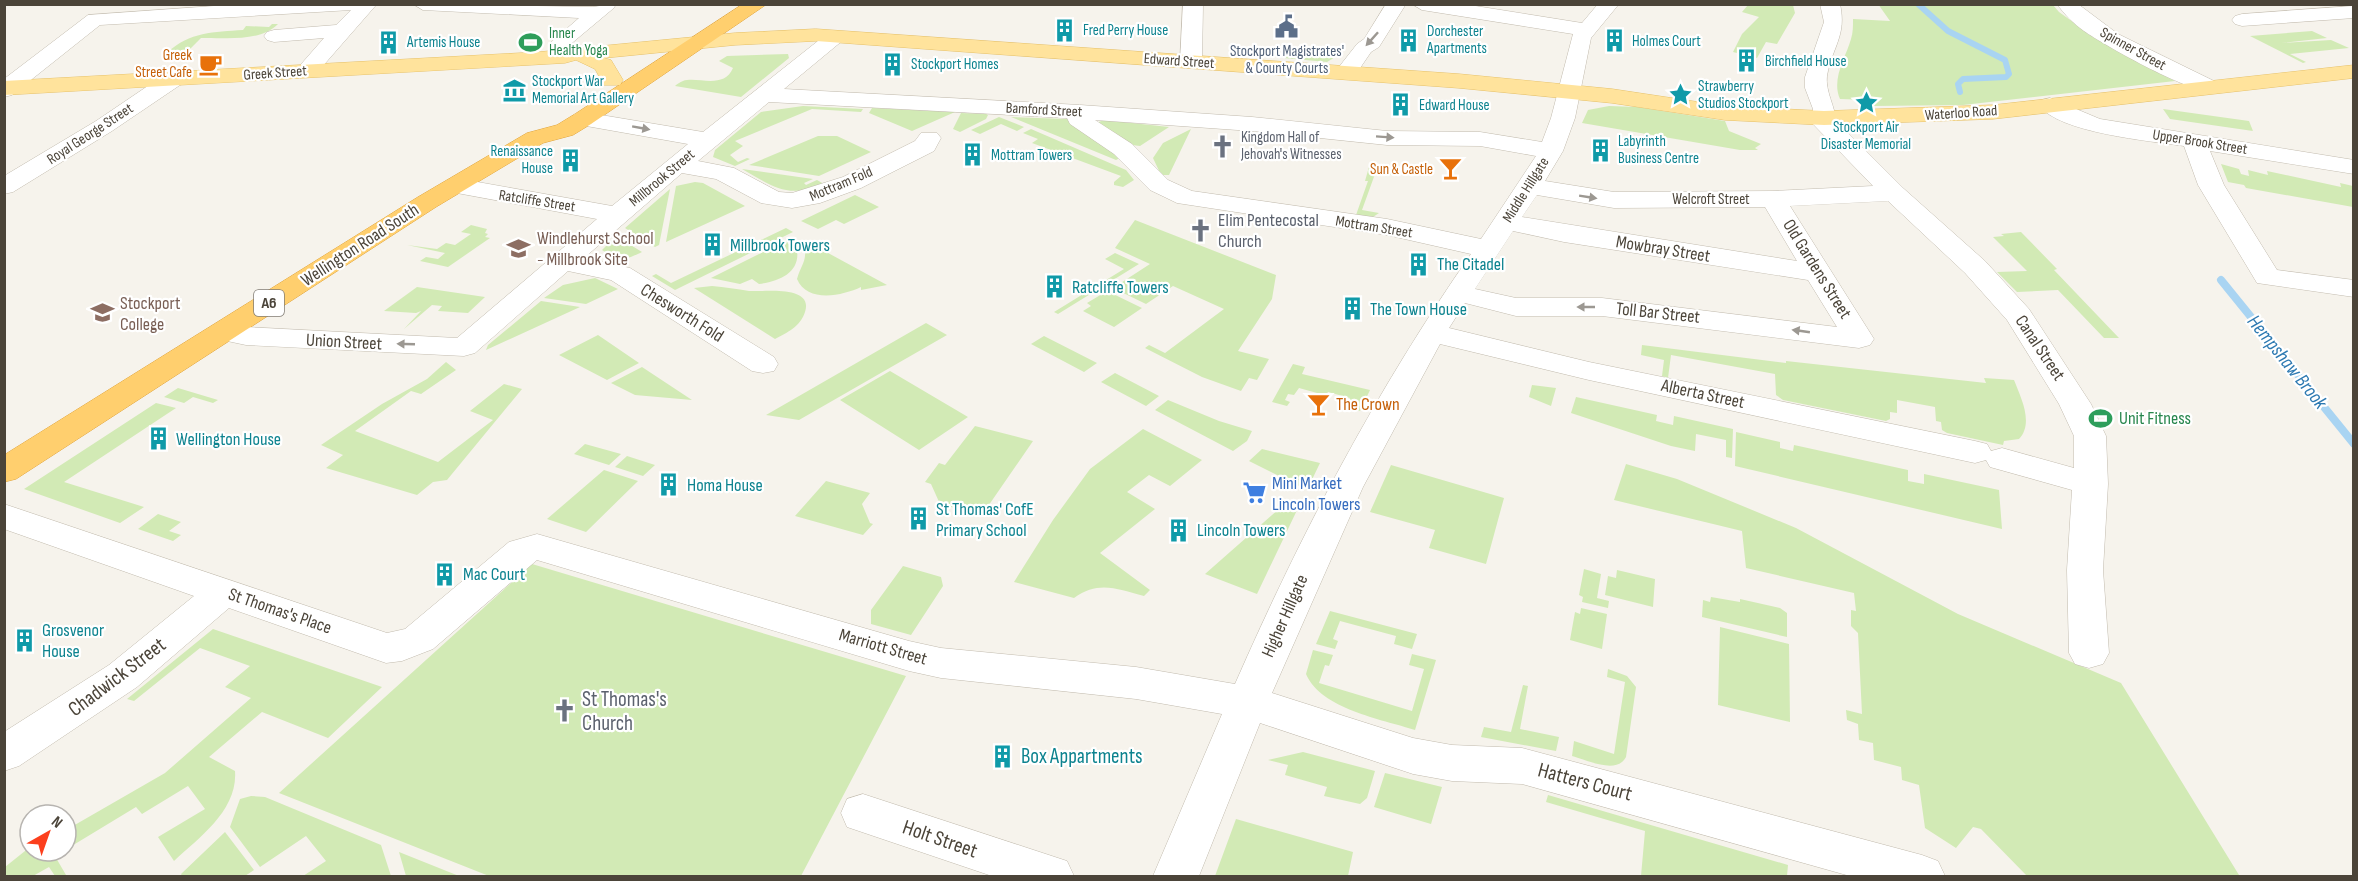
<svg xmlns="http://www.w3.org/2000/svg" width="2358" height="881" viewBox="0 0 2358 881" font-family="'Sofia Sans Condensed',sans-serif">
	<rect width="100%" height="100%" fill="#f6f3ec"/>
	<path fill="#d2eab5" d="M 1878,4 L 2053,5 L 2059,12 L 2087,32 L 2175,81 L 1963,105 L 1874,106 L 1868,100 L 1840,99 C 1831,79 1846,57 1851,39 C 1853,33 1853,26 1853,19 L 1890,21 Z
		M 1748,5 L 1793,5 L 1795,13 L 1777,44 L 1766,42 L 1757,58 L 1733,52 L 1742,34 L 1759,17 L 1742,12 Z
		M 272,24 L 278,24 C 260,43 221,37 201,38 L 186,53 L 168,52 C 189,32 214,32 243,30 L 246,26 L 269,27 Z
		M 2312,31 L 2327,38 L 2281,43 L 2331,40 L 2349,48 L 2290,54 L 2306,62 L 2303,63 L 2250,36 Z
		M 1297,50 L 1337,56 L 1327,62 L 1284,58 L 1288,52 Z
		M 788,54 L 789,58 L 741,97 L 675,86 C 677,84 680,82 683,81 C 697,76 724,90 733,68 L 719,61 L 727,56 Z
		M 803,106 L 863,109 L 861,112 L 812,109 L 735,141 L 743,146 L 730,155 L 738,162 L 747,158 L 750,159 L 735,166 L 713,157 L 715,150 L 761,112 Z
		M 1609,106 L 1637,107 L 1725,121 L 1729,131 L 1761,144 L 1755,148 L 1758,150 L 1740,150 L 1582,123 L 1588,110 Z
		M 872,108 L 955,112 L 912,131 L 869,113 Z
		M 2163,109 L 2249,121 L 2253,131 L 2170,119 Z
		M 961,113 L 986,114 L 988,115 L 986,119 L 960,132 L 953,129 Z
		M 999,117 L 1024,127 L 1017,131 L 1001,124 L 980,134 L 971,130 Z
		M 1011,117 L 1067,119 L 1122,157 L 1116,160 Z
		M 1104,120 L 1169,127 L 1140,146 L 1132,145 L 1096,123 Z
		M 1031,129 L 1126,170 L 1134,180 L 1123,187 L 1114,185 L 1114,182 L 1121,176 L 1032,143 L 1038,139 L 1023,133 Z
		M 1191,129 L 1169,175 L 1161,175 L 1153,158 L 1163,143 Z
		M 818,136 L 837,136 L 871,152 L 819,176 L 749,165 Z
		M 2221,164 L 2239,169 L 2241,174 L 2249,176 L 2248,170 L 2268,175 L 2267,171 L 2341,187 L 2340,183 L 2353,186 L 2353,207 L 2246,188 L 2244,185 L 2228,182 Z
		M 1369,167 L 1383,169 L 1395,175 L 1375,174 L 1362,210 L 1379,213 L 1373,217 L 1356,215 L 1368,181 L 1365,181 Z
		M 742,169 L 813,179 L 804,183 L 806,185 L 817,180 L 824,184 C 787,199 774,187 742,169 Z
		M 695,182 L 703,183 L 745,206 L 666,242 L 676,186 Z
		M 670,189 L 659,245 L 655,247 L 625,228 Z
		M 855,195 L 879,207 L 844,224 L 836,220 L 818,229 L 801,221 Z
		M 1135,220 L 1276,275 L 1272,299 L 1238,351 L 1269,359 L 1257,380 L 1249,378 L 1241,391 L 1202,377 L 1145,348 L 1149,345 L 1165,353 L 1224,309 L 1173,286 L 1146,304 L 1113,288 L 1150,264 L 1115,248 Z
		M 471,225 L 487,229 L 485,233 L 488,234 L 485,237 L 490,238 L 448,267 L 420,261 L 426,257 L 438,259 L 445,253 L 407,245 L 437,249 L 446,243 L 455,245 L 471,234 L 461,232 Z
		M 786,228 L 793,232 L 675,290 L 652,276 L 656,274 L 671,283 Z
		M 2021,232 L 2057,269 L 2054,270 L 2119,338 L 2104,338 L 2058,290 L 2017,292 L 1997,272 L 2027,271 L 1993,237 L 2004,236 L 2001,234 Z
		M 616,236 L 642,252 C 623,261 620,262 602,250 Z
		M 787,240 L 788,244 L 796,245 C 803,271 782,281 759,284 L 752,279 L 740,284 L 711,278 Z
		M 806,241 L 887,285 L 861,290 L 861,287 C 842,296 807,303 797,279 C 801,264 809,260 803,242 Z
		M 1115,253 L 1139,264 L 1058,314 L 1054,312 L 1124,269 L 1105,259 Z
		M 595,278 L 618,289 L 586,304 L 544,298 L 563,285 Z
		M 712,286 C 725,287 737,289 749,291 C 764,292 814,285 805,312 C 800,327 788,332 775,339 L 694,288 Z
		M 417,287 L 485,297 L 468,313 L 438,311 L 442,306 L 432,305 L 404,329 L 421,311 L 416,313 L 384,311 Z
		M 1107,291 L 1142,308 L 1114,327 L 1083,311 L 1091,306 L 1087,303 Z
		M 541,301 L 580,307 L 486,350 L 488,345 Z
		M 926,323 L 947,335 L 799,420 L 766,415 Z
		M 598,335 L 639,363 L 607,380 L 559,355 Z
		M 1044,336 L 1097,363 L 1084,372 L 1031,344 Z
		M 1642,345 L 1786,363 L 1786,361 L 1986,383 L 1984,378 L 2014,380 C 2021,398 2034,423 2019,439 L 2004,441 L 2003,445 L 1947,433 L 1942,430 L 1941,422 L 1936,421 L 1935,407 L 1897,400 L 1897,413 L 1890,412 L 1890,419 L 1886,421 L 1783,400 L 1776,395 L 1775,374 L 1671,355 L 1668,378 L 1662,376 L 1664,360 L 1641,355 Z
		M 446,362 L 456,370 L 421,394 L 411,391 L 355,431 L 438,462 L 493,420 L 470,411 L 504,384 L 522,389 L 447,480 L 433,482 L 417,495 L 326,468 L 343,455 L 321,445 L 382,404 L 427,379 Z
		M 1293,364 L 1305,367 L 1302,374 L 1370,390 L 1360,411 L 1346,407 L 1350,398 L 1328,392 L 1322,401 L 1315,399 L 1317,393 L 1299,388 L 1294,395 L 1288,394 L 1285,400 L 1290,402 L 1287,406 L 1272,402 Z
		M 642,367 L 692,400 L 635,395 L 611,383 Z
		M 890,371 L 968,417 L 919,450 L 840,400 Z
		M 1115,373 L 1159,396 L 1146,406 L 1101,382 Z
		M 1532,385 L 1556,388 L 1551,406 L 1529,397 Z
		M 178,388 L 218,400 L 213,403 L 193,397 L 184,403 L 164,397 Z
		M 1576,397 L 1657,415 L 1656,421 L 1673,425 L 1674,416 L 1733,429 L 1732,458 L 1726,457 L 1726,440 L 1696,434 L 1695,451 L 1671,446 L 1571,413 Z
		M 1168,400 L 1219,421 L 1252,431 L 1247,441 L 1233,451 L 1155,410 Z
		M 156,403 L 176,408 L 64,482 L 144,507 L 120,523 L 24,489 Z
		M 975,426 L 1033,441 L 982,515 L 940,504 L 931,484 L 925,482 L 939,463 L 945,465 Z
		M 1143,429 L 1202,460 L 1170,486 L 1149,475 L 1127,492 L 1155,509 L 1100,553 L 1150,590 L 1144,596 C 1117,589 1099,580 1074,598 L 1014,582 L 1053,520 L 1090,469 Z
		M 1736,432 L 1780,442 L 1780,448 L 1793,451 L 1794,445 L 1908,470 L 1908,481 L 1924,484 L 1924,474 L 1999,490 L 2002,529 L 1735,466 Z
		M 585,444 L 621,454 L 609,465 L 574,454 Z
		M 1262,449 L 1320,463 L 1307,490 L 1249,461 Z
		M 627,456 L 655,465 L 643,476 L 615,467 Z
		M 1626,464 L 1677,479 L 1796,528 L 1958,614 L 2121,683 L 2239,875 L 2248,876 L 2027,876 L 1981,829 L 1973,827 L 1956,848 L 1925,828 L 1919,785 L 1902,780 L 1901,767 L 1874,760 L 1873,743 L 1859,740 L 1858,724 L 1847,720 L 1846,710 L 1862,714 L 1858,633 L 1851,626 L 1851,610 L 1856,611 L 1854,593 L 1746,568 L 1742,531 L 1614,500 Z
		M 1391,465 L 1504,498 L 1486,564 L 1429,548 L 1435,530 L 1370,512 Z
		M 604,470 L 638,481 L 586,532 L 547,519 Z
		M 826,481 L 870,493 L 862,504 L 870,523 L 873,524 L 863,535 L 795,516 Z
		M 1288,501 L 1299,506 L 1257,594 L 1205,574 Z
		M 158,514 L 181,522 L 169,531 L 181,535 L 173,541 L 138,529 Z
		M 532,564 L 906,676 L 801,876 L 489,876 L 279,793 Z
		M 903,566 L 941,577 L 943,586 L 911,635 L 871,624 L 871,610 Z
		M 1584,569 L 1601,574 L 1597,598 L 1609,601 L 1608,608 L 1582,602 L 1583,597 L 1579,595 Z
		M 1617,570 L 1655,579 L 1653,607 L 1605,595 L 1608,576 L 1616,578 Z
		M 1711,597 L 1740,602 L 1740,599 L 1780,608 L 1787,613 L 1787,637 L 1702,617 L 1703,600 L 1710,602 Z
		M 1581,608 L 1607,614 L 1602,649 L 1570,640 L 1575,612 L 1580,614 Z
		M 1330,611 L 1417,634 L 1412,649 L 1394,644 L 1396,636 L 1340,621 L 1333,639 L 1338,641 L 1335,649 L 1316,644 Z
		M 1720,627 L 1789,644 L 1790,722 L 1718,705 Z
		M 213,629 L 382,687 L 328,738 L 262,712 L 209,757 L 235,771 C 238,810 200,837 174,861 L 158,837 L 205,809 L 188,786 L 142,814 L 136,807 L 70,847 L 66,840 L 66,830 L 165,773 L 251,698 L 225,687 L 250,666 L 200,648 L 134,701 L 127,699 Z
		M 1313,650 L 1333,655 L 1329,666 L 1325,665 L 1319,683 L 1412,711 L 1424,669 L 1409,665 L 1412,654 L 1436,660 L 1415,730 C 1381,719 1321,709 1306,674 Z
		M 1608,669 L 1627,676 L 1636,687 L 1626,757 C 1617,775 1587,760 1572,756 L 1574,741 L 1614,754 L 1625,682 L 1607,677 Z
		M 1523,685 L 1528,686 L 1520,729 L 1559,737 L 1556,751 L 1481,737 L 1484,727 L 1511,732 Z
		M 1303,752 L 1375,771 L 1367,798 L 1360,804 L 1324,796 L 1327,787 L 1285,775 L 1288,765 L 1268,760 Z
		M 1385,773 L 1442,787 L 1431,824 L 1374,807 Z
		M 1548,795 L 1788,865 L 1787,876 L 1641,876 L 1645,831 L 1546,802 Z
		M 251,796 L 265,797 L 381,845 L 391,876 L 303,876 L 326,861 L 306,836 L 260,867 L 230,827 L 240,799 Z
		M 1236,819 L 1353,852 L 1348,876 L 1215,876 Z
		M 225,832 L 254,870 L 245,876 L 182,876 L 181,874 Z
		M 30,847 L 30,851 L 52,851 L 66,875 L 55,876 L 49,867 L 33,876 L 5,876 L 5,867 Z
		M 399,852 L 459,876 L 406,876 Z"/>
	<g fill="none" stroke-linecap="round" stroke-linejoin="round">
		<path stroke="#a9d4f2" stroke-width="6" d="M 1918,4 L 1948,31 L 2005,60 L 2009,74 L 2006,77 L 1963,79 L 1958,84 L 1960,92"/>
		<path stroke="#a9d4f2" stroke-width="8" d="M 2221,280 L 2354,444"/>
		<defs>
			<path id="minor" d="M 242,4 L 377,4 L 315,75 L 299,75 L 296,70 L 324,38 L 274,42 L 267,40 L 264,36 L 267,32 L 274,30 L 336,25 L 351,10 L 100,25 L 12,95 L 4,97 L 4,79 L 88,15 Z
				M 413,4 L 593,7 L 613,4 L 615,7 L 566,48 L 552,48 L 549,44 L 579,18 L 423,10 Z
				M 1183,4 L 1203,4 L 1202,62 L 1199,67 L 1183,67 L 1180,62 Z
				M 1386,4 L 1406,4 L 1379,47 L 1371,52 L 1354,77 L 1338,77 L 1335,72 L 1357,44 L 1364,39 Z
				M 1412,4 L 1463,4 L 1582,23 L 1598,4 L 1619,4 L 1591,38 L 1575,118 L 1563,151 L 1545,181 L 1614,192 L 1773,191 L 1873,186 L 1812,123 L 1813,109 L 1805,88 L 1805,77 L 1824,22 L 1820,4 L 1840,4 C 1847,36 1832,47 1827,76 C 1825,91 1835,106 1836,121 L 1903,188 L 1985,261 L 2029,309 L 2091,404 L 2106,436 L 2108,484 L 2103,570 L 2109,653 L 2103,664 L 2089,668 L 2075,664 L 2069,653 L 2067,570 L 2072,490 L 1990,467 L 1986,460 L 1975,463 L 1589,380 L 1440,344 L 1363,487 L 1272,693 L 1413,738 L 1452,745 L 1522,748 L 1922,855 L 1938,861 L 1945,876 L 1850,876 L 1522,784 L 1452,781 L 1413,774 L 1260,723 L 1199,876 L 1153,876 L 1222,714 L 1136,699 L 941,678 L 909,671 L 537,560 L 433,649 L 402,661 L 386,663 L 229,608 L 137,687 L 19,766 L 4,771 L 4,732 L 109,665 L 194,596 L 4,529 L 4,504 L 387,633 L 405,629 L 509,542 L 537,534 L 909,641 L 941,648 L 1136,667 L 1235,684 C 1301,533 1377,389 1471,254 L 1387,235 L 1177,203 L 1150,190 L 1114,154 L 1070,124 L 1067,118 L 769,102 L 698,161 L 734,168 L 779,192 L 792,193 L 843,177 L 915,141 L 921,133 L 937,133 L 941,138 L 934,151 L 861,188 L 820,203 L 792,208 L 761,203 L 716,179 L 682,173 L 584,258 L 630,268 L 774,357 L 778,364 L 774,371 L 763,373 L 752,371 L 611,280 L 568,271 L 475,353 L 464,356 L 246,345 L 213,338 L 209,332 L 213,326 L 224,323 L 246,327 L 457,338 L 597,219 L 446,191 L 442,186 L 446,181 L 455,178 L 612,206 L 688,144 L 575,124 L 571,119 L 575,114 L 583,112 L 703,132 L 828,33 L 842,33 L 845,37 L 842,41 L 784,89 L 1080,105 L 1252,117 L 1387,131 L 1480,132 L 1542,142 L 1551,118 L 1573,34 L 1422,10 ZM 1095,120 L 1252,131 L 1387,145 L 1480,146 L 1536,156 L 1481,239 L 1387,219 L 1192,191 L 1168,180 L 1132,144 ZM 1537,195 L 1614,208 L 1765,207 L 1797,261 L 1522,217 ZM 1888,201 L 1965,273 L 2007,320 L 2059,404 L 2074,436 L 2074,468 L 2002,448 L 1991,451 L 1987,444 L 1975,441 L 1589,362 L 1449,328 L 1465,303 L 1516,316 L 1602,316 L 1859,348 L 1870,345 L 1874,339 L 1790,206 ZM 1513,231 L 1564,242 L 1808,280 L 1837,327 L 1602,298 L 1516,298 L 1475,289 Z
				M 2057,4 L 2078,4 L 2118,34 L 2214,81 L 2217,86 L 2214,91 C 2194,96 2104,45 2084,31 C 2073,23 2065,15 2057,4 Z
				M 2354,6 L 2354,18 L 2242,26 L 2235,24 L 2232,20 L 2235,16 L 2242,14 Z
				M 175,71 L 183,73 L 186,78 L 183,83 L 112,131 L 13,192 L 4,194 L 4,176 L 96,121 L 167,73 Z
				M 2050,98 L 2100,119 L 2354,160 L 2354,174 L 2210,151 L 2224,185 L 2277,270 L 2354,280 L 2354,297 L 2257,283 L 2198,185 L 2184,146 C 2151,141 2058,133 2039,105 L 2042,100 Z
				M 863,794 L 1067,861 L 1074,876 L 992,876 L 847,827 L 841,813 L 847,799 Z"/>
			<path id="major" d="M 816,29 L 1459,74 L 1612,89 L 1725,106 L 1824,111 L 1993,105 L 2354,65 L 2354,78 L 1993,119 L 1824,125 L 1725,120 L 1612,103 L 1459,88 L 816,41 L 735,45 L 604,58 L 611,60 L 623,80 L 620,85 L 604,85 L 595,69 L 576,60 L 565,63 L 4,95 L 4,81 L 539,52 L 735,33 Z"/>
			<path id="highway" d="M 743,4 L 767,4 L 591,124 L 573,135 L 543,143 L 436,207 L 16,479 L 4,482 L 4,455 L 418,197 L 527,133 L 557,125 L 575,114 Z"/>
		</defs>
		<use href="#minor" stroke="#c2bbae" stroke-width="1"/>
		<use href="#major" stroke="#e6c16a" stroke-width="1"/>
		<use href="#highway" stroke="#e0a43c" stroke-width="1"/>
		<use href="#minor" fill="#fff" fill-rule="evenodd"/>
		<use href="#major" fill="#ffe39c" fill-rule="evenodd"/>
		<use href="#highway" fill="#ffcf6e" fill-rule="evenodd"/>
	</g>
	<defs><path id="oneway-solid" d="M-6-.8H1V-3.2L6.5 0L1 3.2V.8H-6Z" transform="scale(1.5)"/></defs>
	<g fill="#9c9892">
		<use href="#oneway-solid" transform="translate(1372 39) rotate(132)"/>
		<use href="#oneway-solid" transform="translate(641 128) rotate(10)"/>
		<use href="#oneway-solid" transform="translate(1385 137) rotate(4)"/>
		<use href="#oneway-solid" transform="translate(1588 197) rotate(9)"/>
		<use href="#oneway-solid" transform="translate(1586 307) rotate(180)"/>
		<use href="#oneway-solid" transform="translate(1801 331) rotate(-172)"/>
		<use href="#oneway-solid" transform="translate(406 344) rotate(-178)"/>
	</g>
	<defs>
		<symbol id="civic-bare" viewBox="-9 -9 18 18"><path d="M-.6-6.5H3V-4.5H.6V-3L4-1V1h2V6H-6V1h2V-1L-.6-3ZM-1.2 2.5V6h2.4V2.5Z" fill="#5c6f8a" stroke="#fff" stroke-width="2.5" paint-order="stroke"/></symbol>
		<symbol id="building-bare" viewBox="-9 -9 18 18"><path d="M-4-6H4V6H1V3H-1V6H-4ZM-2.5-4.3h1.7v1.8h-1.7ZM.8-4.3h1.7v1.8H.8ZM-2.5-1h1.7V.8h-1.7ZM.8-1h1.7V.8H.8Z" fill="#0f9aa8" stroke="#fff" stroke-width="2.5" paint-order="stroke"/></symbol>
		<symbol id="stadium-bare" viewBox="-9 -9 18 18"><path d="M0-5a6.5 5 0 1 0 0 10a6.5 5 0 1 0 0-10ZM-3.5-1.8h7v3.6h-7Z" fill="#2e9e5b" stroke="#fff" stroke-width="2.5" paint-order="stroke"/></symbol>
		<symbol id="cafe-bare" viewBox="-9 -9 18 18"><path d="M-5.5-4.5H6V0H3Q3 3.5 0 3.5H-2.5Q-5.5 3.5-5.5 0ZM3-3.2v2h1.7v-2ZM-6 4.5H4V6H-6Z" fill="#e8710a" stroke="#fff" stroke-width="2.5" paint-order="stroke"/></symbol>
		<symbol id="museum-bare" viewBox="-9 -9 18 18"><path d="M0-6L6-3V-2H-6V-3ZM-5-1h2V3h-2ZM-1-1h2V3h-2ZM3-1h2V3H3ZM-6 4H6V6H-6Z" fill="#0f9aa8" stroke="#fff" stroke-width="2.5" paint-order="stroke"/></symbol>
		<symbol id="sight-bare" viewBox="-9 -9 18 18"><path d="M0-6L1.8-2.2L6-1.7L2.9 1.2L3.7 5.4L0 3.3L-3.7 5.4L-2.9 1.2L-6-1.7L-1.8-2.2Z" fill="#0f9aa8" stroke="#fff" stroke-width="2.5" paint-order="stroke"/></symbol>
		<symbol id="church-bare" viewBox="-9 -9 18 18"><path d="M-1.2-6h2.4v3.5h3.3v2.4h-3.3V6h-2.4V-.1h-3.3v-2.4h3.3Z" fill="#6b7280" stroke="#fff" stroke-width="2.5" paint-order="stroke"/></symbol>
		<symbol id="bar-bare" viewBox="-9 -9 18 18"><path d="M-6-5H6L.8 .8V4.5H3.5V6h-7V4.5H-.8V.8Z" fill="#e8710a" stroke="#fff" stroke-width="2.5" paint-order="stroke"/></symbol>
		<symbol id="school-bare" viewBox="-9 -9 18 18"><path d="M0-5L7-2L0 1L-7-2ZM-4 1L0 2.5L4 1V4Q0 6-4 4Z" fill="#8d6e63" stroke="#fff" stroke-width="2.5" paint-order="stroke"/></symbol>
		<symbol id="university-bare" viewBox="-9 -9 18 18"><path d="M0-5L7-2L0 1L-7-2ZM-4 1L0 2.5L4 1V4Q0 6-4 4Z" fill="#8d6e63" stroke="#fff" stroke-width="2.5" paint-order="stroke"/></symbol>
		<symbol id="supermarket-bare" viewBox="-9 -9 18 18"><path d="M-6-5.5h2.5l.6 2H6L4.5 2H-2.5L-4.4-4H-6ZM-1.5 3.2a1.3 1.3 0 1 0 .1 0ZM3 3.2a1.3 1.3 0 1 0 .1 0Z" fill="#3f7fe0" stroke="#fff" stroke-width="2.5" paint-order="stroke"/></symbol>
	</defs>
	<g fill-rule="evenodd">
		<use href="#civic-bare" x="1270" y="10" width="33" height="33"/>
		<use href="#building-bare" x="1048" y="14" width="33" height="33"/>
		<use href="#building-bare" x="1392" y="24" width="33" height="33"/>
		<use href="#building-bare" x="1598" y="24" width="33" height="33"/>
		<use href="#building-bare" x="372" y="26" width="33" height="33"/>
		<use href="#stadium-bare" x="514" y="26" width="33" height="33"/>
		<use href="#building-bare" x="1730" y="44" width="33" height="33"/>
		<use href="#cafe-bare" x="194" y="48" width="33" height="33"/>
		<use href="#building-bare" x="876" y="48" width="33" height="33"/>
		<use href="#museum-bare" x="498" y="74" width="33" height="33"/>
		<use href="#sight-bare" x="1664" y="78" width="33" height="33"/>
		<use href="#sight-bare" x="1850" y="86" width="33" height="33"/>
		<use href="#building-bare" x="1384" y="88" width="33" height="33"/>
		<use href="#church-bare" x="1206" y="130" width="33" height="33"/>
		<use href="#building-bare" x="1584" y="134" width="33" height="33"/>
		<use href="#building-bare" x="956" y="138" width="33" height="33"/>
		<use href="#building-bare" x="554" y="144" width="33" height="33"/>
		<use href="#bar-bare" x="1434" y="152" width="33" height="33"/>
		<use href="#church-bare" x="1184" y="214" width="33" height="33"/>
		<use href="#building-bare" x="696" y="228" width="33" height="33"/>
		<use href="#school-bare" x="502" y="232" width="33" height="33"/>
		<use href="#building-bare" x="1402" y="248" width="33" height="33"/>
		<use href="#building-bare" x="1038" y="270" width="33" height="33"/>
		<use href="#building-bare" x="1336" y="292" width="33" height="33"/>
		<use href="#university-bare" x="86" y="296" width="33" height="33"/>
		<use href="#bar-bare" x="1302" y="388" width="33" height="33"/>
		<use href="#stadium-bare" x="2084" y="402" width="33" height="33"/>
		<use href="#building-bare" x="142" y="422" width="33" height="33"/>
		<use href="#building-bare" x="652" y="468" width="33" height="33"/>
		<use href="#supermarket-bare" x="1238" y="476" width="33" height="33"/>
		<use href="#building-bare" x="902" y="502" width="33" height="33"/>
		<use href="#building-bare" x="1162" y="514" width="33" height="33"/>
		<use href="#building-bare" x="428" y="558" width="33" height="33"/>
		<use href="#building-bare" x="8" y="624" width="33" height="33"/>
		<use href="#church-bare" x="548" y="694" width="33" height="33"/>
		<use href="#building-bare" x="986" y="740" width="33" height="33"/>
	</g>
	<g text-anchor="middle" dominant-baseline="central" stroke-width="4.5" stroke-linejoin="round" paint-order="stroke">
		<g font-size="15" fill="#0d838f" stroke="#fff" text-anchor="start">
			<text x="1083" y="30">Fred Perry House</text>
			<text x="1427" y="31">Dorchester<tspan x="1427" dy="17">Apartments</tspan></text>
			<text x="1632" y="41">Holmes Court</text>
			<text x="407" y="42">Artemis House</text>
			<text x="1765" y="61">Birchfield House</text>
			<text x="911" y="64">Stockport Homes</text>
			<text x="532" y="81">Stockport War<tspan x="532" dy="17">Memorial Art Gallery</tspan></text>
			<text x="1698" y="86">Strawberry<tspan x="1698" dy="17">Studios Stockport</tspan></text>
			<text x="1419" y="105">Edward House</text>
			<text x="1866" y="127" text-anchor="middle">Stockport Air<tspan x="1866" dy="17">Disaster Memorial</tspan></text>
			<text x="1618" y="141">Labyrinth<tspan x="1618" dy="17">Business Centre</tspan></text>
			<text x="553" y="151" text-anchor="end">Renaissance<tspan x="553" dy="17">House</tspan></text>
			<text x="991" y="155">Mottram Towers</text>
		</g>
		<g font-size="15" fill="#27864d" stroke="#fff" text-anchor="start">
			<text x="549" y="33">Inner<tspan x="549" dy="17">Health Yoga</tspan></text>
		</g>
		<g font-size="15" fill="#4b4439" stroke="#fff">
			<text transform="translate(2133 49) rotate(29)">Spinner Street</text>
			<text transform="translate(1179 61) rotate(4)">Edward Street</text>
			<text transform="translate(275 73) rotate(-4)">Greek Street</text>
			<text transform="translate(1044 110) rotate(3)">Bamford Street</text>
			<text transform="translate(1961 113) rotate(-4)">Waterloo Road</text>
			<text transform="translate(90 134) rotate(-33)">Royal George Street</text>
			<text transform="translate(2200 142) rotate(9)">Upper Brook Street</text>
			<text transform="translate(662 178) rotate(-40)">Millbrook Street</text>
			<text transform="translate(841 184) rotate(-23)">Mottram Fold</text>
			<text transform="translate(1526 190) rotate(-58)">Middle Hillgate</text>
			<text x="1711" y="199">Welcroft Street</text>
			<text transform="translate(537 201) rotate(9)">Ratcliffe Street</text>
			<text transform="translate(1374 227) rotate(9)">Mottram Street</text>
		</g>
		<g font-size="15" fill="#4e5e75" stroke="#fff">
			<text x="1287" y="51">Stockport Magistrates'<tspan x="1287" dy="17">&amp; County Courts</tspan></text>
		</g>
		<g font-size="15" fill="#c56008" stroke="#fff" text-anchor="end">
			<text x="192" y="55">Greek<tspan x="192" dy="17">Street Cafe</tspan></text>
			<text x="1433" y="169">Sun &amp; Castle</text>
		</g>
		<g font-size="15" fill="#5b616d" stroke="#fff" text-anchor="start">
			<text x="1241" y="137">Kingdom Hall of<tspan x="1241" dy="17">Jehovah's Witnesses</tspan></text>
		</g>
		<rect fill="#fff" stroke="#817c74" stroke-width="1.5" x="254" y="290" width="30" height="26" rx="4.5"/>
		<g font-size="16" font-weight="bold" fill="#4b4439">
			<text x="269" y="303">A6</text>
		</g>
		<g font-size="18" fill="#5b616d" stroke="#fff" text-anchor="start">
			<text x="1218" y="220">Elim Pentecostal<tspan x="1218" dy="21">Church</tspan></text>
		</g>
		<g font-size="18" fill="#785e54" stroke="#fff" text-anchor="start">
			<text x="537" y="238">Windlehurst School<tspan x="537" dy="21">- Millbrook Site</tspan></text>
			<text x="120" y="303">Stockport<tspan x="120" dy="21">College</tspan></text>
		</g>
		<g font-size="18" fill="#4b4439" stroke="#fff">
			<text transform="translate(360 245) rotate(-33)">Wellington Road South</text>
			<text transform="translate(1663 249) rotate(9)">Mowbray Street</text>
			<text transform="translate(1817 269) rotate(58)">Old Gardens Street</text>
			<text transform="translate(682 313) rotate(32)">Chesworth Fold</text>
			<text transform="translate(1658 313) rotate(6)">Toll Bar Street</text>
			<text transform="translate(344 342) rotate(3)">Union Street</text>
			<text transform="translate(2040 348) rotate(56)">Canal Street</text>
			<text transform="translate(1703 394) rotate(12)">Alberta Street</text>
			<text transform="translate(280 611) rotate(19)">St Thomas's Place</text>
			<text transform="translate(1285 616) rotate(-66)">Higher Hillgate</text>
			<text transform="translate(883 647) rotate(16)">Marriott Street</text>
		</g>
		<g font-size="18" fill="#0d838f" stroke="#fff" text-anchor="start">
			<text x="730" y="245">Millbrook Towers</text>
			<text x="1437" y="264">The Citadel</text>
			<text x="1072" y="287">Ratcliffe Towers</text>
			<text x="1370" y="309">The Town House</text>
			<text x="176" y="439">Wellington House</text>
			<text x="687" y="485">Homa House</text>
			<text x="936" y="509">St Thomas' CofE<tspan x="936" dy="21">Primary School</tspan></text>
			<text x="1197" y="530">Lincoln Towers</text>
			<text x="463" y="574">Mac Court</text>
			<text x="42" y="630">Grosvenor<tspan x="42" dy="21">House</tspan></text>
		</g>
		<g font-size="18" fill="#c56008" stroke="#fff" text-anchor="start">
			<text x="1336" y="404">The Crown</text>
		</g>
		<g font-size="18" fill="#27864d" stroke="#fff" text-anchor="start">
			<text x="2119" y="418">Unit Fitness</text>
		</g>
		<g font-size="18" fill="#366cbe" stroke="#fff" text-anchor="start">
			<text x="1272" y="483">Mini Market<tspan x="1272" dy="21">Lincoln Towers</tspan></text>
		</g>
		<g font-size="20" font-style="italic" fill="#2e7ab2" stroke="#fff">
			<text transform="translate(2287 362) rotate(51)">Hempshaw Brook</text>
		</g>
		<g font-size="21" fill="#4b4439" stroke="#fff">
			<text transform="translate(117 677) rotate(-37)">Chadwick Street</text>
			<text transform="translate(1585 782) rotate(15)">Hatters Court</text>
			<text transform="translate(940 839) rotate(19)">Holt Street</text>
		</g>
		<g font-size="21" fill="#5b616d" stroke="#fff" text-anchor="start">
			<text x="582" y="699">St Thomas's<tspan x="582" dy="24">Church</tspan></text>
		</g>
		<g font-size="21" fill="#0d838f" stroke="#fff" text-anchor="start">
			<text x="1021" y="756">Box Appartments</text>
		</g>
	</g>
	<rect width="2358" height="881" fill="none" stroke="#4b4439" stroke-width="12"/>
	<g transform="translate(48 833) rotate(40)"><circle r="28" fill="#ffffff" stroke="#b7b4b0" stroke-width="1.5"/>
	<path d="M0-4.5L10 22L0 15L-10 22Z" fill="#fc3f1d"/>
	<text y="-9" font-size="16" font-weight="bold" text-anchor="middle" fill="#4b4439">N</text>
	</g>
</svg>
